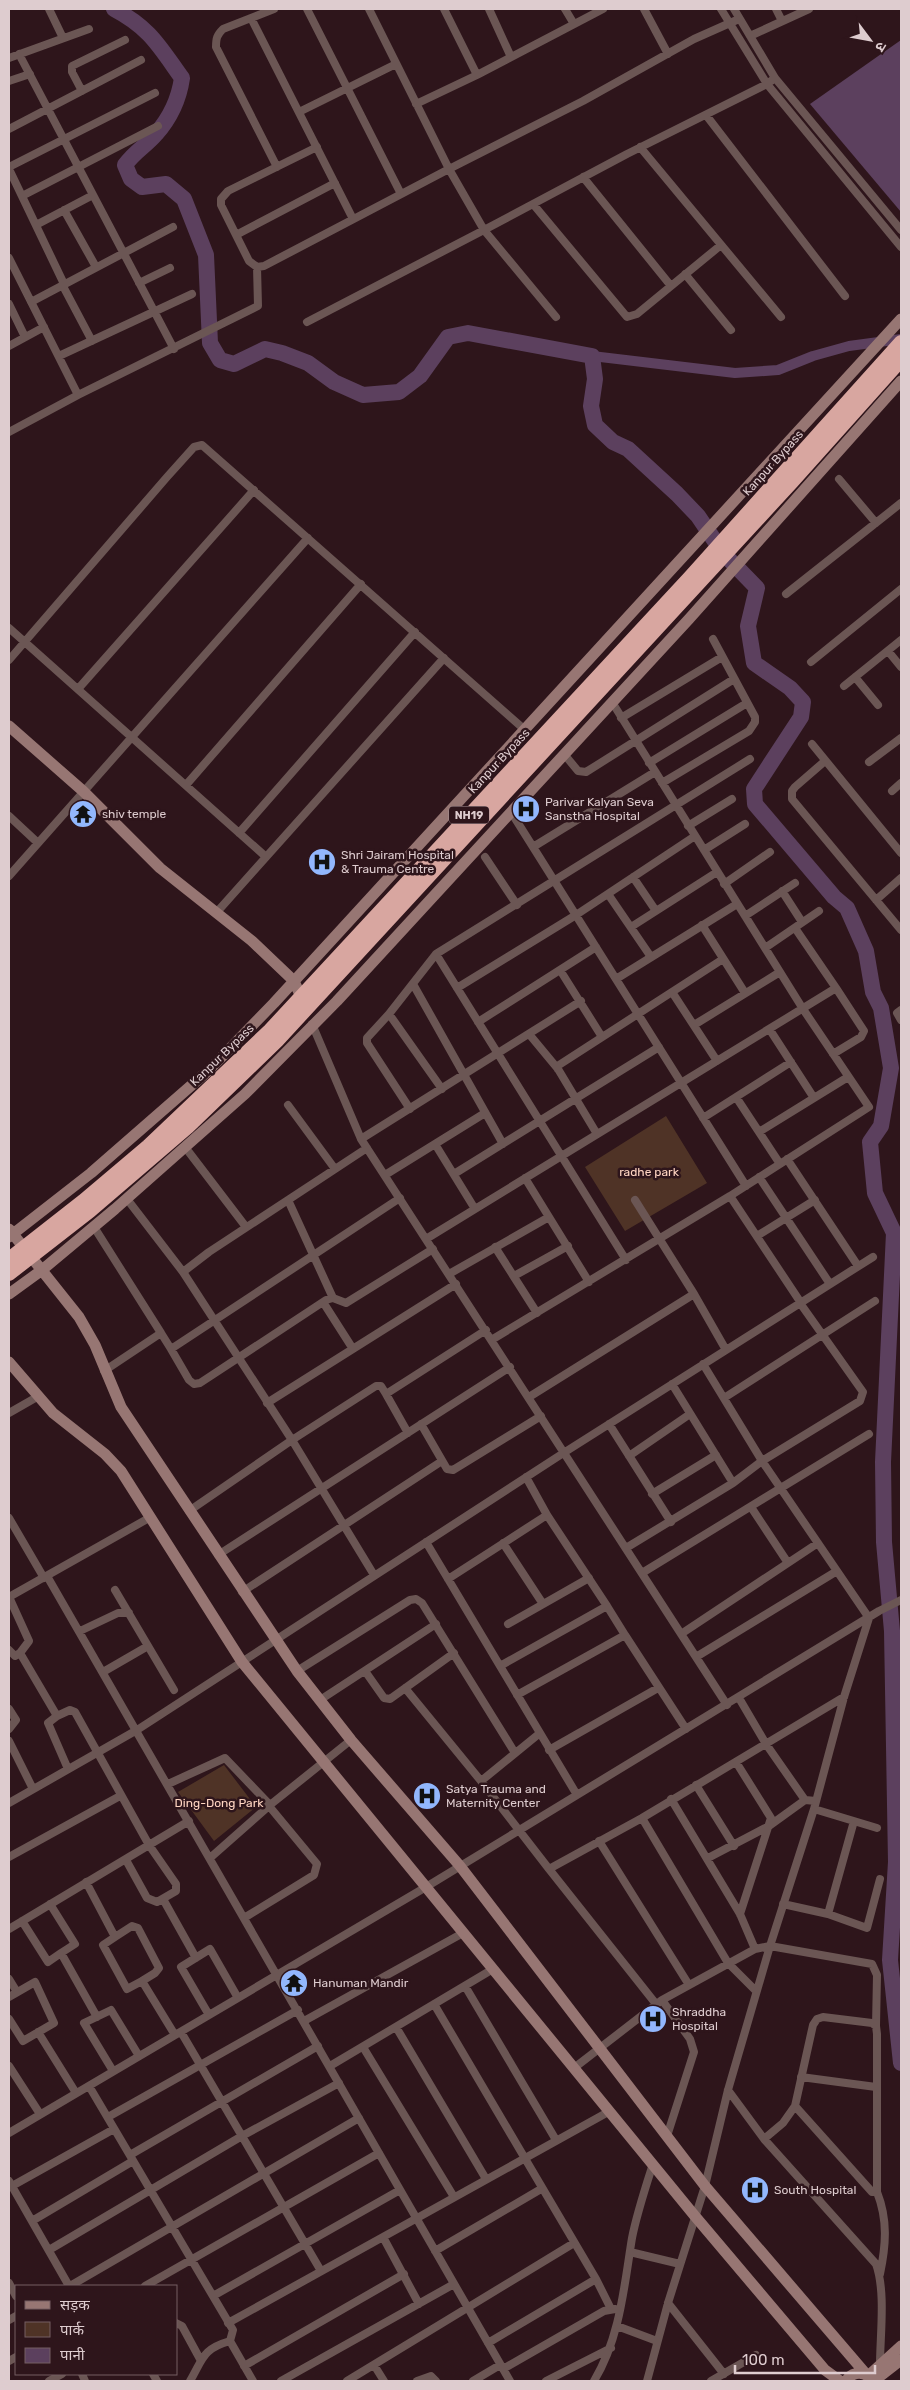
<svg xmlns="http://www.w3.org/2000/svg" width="910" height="2390" viewBox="0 0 910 2390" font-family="Rubik,'Noto Sans Devanagari',sans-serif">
	<rect width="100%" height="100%" fill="#2e151b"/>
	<path fill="#4f3326" d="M 666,1116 L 707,1183 L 625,1231 L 585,1167 Z
		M 224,1765 L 256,1807 L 214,1841 L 178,1792 Z"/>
	<path fill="#5c405e" d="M 901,40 L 901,212 L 810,104 Z"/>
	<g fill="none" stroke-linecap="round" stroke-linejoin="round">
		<path stroke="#5c405e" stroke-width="10" d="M 592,356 L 735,373 L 778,370 L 813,356 L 849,346 L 901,339"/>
		<path stroke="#5c405e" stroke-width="16" d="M 114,9 C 150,28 159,46 182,78 C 179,99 170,118 156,134 C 146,146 135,151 125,165 L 131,179 L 142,187 L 166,184 L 184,199 L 206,255 L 210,343 L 220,360 L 234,364 L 265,349 L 282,353 L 308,363 L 334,382 L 363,395 L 399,392 L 420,376 L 448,337 L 468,333 L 592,356 L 595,379 L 591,406 L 595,425 L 613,442 L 628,449 L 677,494 L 698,516 L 723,553 L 757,588 L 748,626 L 754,663 L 790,688 L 803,702 L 801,717 L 754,789 L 755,804 L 834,897 L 847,908 L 866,951 L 873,992 L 881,1008 L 891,1068 L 881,1126 L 870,1142 L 875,1193 L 894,1233 L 883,1462 L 884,1542 L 892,1631 L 896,1862 L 890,1960 L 901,2063"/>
		<path stroke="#6b5654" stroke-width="8" d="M 49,9 L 63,38
			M 274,9 L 223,29 C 217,35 216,38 216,47 L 277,167
			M 307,9 L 401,194
			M 369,9 L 449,169 L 583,101 L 694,39 L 739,19
			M 444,9 L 477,75 L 603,9
			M 489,9 L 511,57
			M 565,9 L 574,24
			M 644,9 L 668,54
			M 721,9 L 767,84 L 901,247
			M 734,9 L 775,78 L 901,230
			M 776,9 L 782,21
			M 251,18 L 353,219
			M 750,36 L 809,9
			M 19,54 L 174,349
			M 9,58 L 89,29
			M 9,81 L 30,74
			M 82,91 L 72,72 L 72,66 L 125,40
			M 416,104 L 477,75
			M 299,112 L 396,64
			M 706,115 L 845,296
			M 9,129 L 141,60
			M 317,147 L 228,191 L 221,199 L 221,205 L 249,261 L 257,267 L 264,266 L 449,169 L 484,230 L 627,154 L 767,84 L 775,78
			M 640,147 L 781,317
			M 9,167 L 155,93
			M 9,169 L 64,284 L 64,288 L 92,341
			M 583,177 L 671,286
			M 22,196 L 158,126
			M 533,204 L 627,317 L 637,314 L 721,245
			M 64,210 L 96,267
			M 36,225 L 93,195
			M 236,235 L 335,183
			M 9,258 L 78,395
			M 685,274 L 731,330
			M 139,283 L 170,268
			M 31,302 L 173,227
			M 9,304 L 25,337
			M 307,322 L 484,230 L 556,317
			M 9,346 L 44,327
			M 59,356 L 192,294
			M 9,432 L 78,395 L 258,306 L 257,267
			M 839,479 L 876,523
			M 786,594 L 901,503
			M 9,628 L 265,856
			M 888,651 L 901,667
			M 9,660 L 167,477 L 194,447 L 202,445 L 525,730
			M 811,662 L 901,589
			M 855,677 L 878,705
			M 844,686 L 901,640
			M 78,689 L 254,490
			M 612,702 L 803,1009 L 869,1107 L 730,1196
			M 621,718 L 722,657
			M 812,744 L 901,853
			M 564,754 L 578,771 L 586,772 L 734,679
			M 825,761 L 795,787 L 792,791 L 792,799 L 901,930
			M 869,762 L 901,738
			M 649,763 L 747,703
			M 662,783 L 749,731 L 755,722 L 755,717 L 713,639
			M 186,785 L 361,584
			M 892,791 L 901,783
			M 511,812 L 746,1186
			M 9,816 L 38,843
			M 688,826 L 732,799
			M 239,833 L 415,632
			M 533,847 L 655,772
			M 704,850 L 745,824
			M 485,857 L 517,905
			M 9,876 L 308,538
			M 633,877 L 656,911
			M 724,884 L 770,852
			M 782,891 L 802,922
			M 608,894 L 651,957
			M 876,900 L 901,878
			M 217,912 L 444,658
			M 745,916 L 795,883
			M 702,925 L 745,993
			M 631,927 L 717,872
			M 765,948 L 819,911
			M 560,970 L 602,1037
			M 616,979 L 737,904
			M 413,984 L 503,1144
			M 457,988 L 576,915 L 695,836
			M 672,992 L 717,1061
			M 901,1010 L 897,1013 L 901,1020
			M 389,1014 L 442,1089
			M 478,1022 L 596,947
			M 312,1024 L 361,1139 L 727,1705
			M 694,1025 L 780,972
			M 770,1030 L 814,1098
			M 529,1034 L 558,1069 L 597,1134
			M 833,1054 L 861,1037 L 864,1031 L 836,988
			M 558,1069 L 559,1065 L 723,959
			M 736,1097 L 780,1164
			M 288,1105 L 335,1169
			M 410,1109 L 367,1043 L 367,1038 L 389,1014 L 436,954
			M 703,1118 L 791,1062
			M 759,1132 L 848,1077
			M 361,1139 L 581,1001
			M 435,1144 L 475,1209
			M 185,1147 L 246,1227
			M 787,1159 L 858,1266
			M 454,1174 L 659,1047
			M 385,1175 L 485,1113
			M 759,1177 L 830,1284
			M 525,1178 L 589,1282
			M 127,1199 L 183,1272 L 292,1440 L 189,1511
			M 288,1200 L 333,1298
			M 94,1227 L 161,1333
			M 757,1236 L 815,1200
			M 426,1239 L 836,988 L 795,928
			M 495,1247 L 537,1313
			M 626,1260 L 436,954 L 750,759
			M 183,1272 L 209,1252 L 367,1148
			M 449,1274 L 549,1217
			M 514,1276 L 568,1246
			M 694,1294 L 726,1350
			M 323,1302 L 353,1349
			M 493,1339 L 730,1196 L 801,1303
			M 171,1349 L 189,1380 L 194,1384 L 200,1383 L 326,1300 L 333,1298 L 346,1303 L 433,1249
			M 104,1371 L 161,1333 L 171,1349 L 400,1198
			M 672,1384 L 733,1483
			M 386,1394 L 408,1433
			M 529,1397 L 694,1294 L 635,1200
			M 724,1398 L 875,1301
			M 267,1403 L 456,1284
			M 9,1413 L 37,1397
			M 421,1424 L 447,1469 L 453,1470 L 541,1416
			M 609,1424 L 671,1522
			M 629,1456 L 690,1414
			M 526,1477 L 547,1515
			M 652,1494 L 716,1455
			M 751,1507 L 788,1563
			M 9,1518 L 44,1578
			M 426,1542 L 540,1733
			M 503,1543 L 543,1604
			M 626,1548 L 733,1483 L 762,1461 L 703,1364
			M 218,1555 L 510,1367
			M 642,1573 L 869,1434
			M 374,1575 L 292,1440 L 376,1386 L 381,1386 L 386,1394 L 486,1330
			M 47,1576 L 510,2381
			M 448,1579 L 547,1515 L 607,1606
			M 115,1590 L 174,1690
			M 242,1592 L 442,1461
			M 9,1597 L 149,1518
			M 508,1624 L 589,1578
			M 80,1631 L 118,1613 L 129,1613
			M 681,1634 L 818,1543
			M 9,1650 L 15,1656 L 20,1653 L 29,1641 L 9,1597
			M 20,1653 L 57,1716
			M 696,1657 L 837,1571
			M 500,1666 L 607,1606 L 625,1635
			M 297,1671 L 410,1600 L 416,1599 L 422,1603 L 515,1753
			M 365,1671 L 384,1698 L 390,1699 L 454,1653
			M 103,1672 L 148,1646
			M 405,1688 L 481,1781
			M 517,1695 L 625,1635 L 686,1729
			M 739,1698 L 766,1744 L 805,1800
			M 320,1700 L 436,1624
			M 9,1709 L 16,1720 L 9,1729
			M 9,1741 L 33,1789
			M 549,1750 L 658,1688
			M 736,1762 L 771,1818 L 740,1914
			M 68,1769 L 48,1723 L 57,1716 L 70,1710 L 75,1712 L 149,1845 L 176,1884 L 176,1891 L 157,1902 L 147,1898 L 126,1860
			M 168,1784 L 225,1758 L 270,1805
			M 696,1785 L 734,1846
			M 671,1799 L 740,1914 L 755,1949
			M 9,1803 L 137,1730 L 565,1452 L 873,1257
			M 814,1809 L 877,1828
			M 642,1818 L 728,1963 L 756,1991
			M 599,1841 L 689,1985
			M 9,1857 L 120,1796
			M 210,1858 L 270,1805 L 351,1740
			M 708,1858 L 769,1826 L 805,1800 L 816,1801
			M 549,1869 L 481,1781 L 540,1733 L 577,1795
			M 86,1882 L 115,1937 L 103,1945 L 127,1989 L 142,1981 L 175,2035
			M 163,1899 L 196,1958
			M 50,1904 L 75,1944 L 61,1953
			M 783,1904 L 828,1914 L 867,1928 L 880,1879
			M 828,1914 L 854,1821
			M 244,1918 L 314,1875 L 317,1864 L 269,1806
			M 22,1921 L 48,1962 L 61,1953 L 97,2017
			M 9,1929 L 189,1821
			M 115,1937 L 132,1926 L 138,1928 L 159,1968 L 155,1973 L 142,1981
			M 9,1979 L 17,1992
			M 465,1986 L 556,2140
			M 9,1997 L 35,1982 L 54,2023 L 23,2041 L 9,2019
			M 662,2000 L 690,2039 L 694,2052 L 667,2136
			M 434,2004 L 596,2279 L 611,2309
			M 656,2004 L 549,1869 L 642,1818 L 844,1697
			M 209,2015 L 181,1967 L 210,1949 L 238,1998
			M 304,2021 L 463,1933
			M 396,2027 L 486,2179
			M 38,2032 L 76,2093
			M 181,2032 L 321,2271
			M 363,2047 L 454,2197
			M 9,2066 L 40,2114
			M 330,2066 L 493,1969
			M 574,2068 L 662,2000 L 755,1949 L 770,1946 L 872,1964 L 877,1975 L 876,2026
			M 113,2071 L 84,2023 L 111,2010 L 139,2056
			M 801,2077 L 876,2087
			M 89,2086 L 233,2330 L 230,2341 L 253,2381
			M 728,2090 L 764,2139 L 876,2264 C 886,2292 880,2335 880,2365
			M 108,2117 L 298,2010
			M 9,2133 L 426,1887 L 879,1611 L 901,1600
			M 764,2139 L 783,2123 L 795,2106 L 813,2025 L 817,2019 L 823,2017 L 872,2023 L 876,2026 L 877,2034 L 877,2192 L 872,2192 L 795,2106
			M 130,2155 L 318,2046
			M 9,2181 L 69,2286
			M 12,2186 L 114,2129
			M 877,2192 C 888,2220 886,2245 880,2274
			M 32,2221 L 133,2161
			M 383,2237 L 419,2304
			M 49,2250 L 242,2136 L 339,2083
			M 435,2251 L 541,2189
			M 630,2252 L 680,2264
			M 9,2283 L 16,2296
			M 70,2286 L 359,2118
			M 145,2286 L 379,2153
			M 213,2296 L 400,2190
			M 668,2303 L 724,2374
			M 9,2320 L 16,2316
			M 176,2323 L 182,2326 L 200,2359
			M 228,2323 L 610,2111
			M 617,2326 L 657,2341
			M 488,2343 L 596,2279
			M 9,2361 L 16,2357
			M 374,2365 L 384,2381
			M 244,2366 L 404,2274
			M 503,2369 L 604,2311 L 615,2309
			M 82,2374 L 85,2381
			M 153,2374 L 157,2381
			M 49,2381 L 62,2374
			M 190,2381 C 203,2359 202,2349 230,2341
			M 281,2381 L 454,2284
			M 347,2381 L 574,2243
			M 417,2381 L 431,2376 L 436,2381
			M 473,2381 L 500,2365
			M 546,2381 L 611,2348
			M 594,2381 C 620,2338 624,2287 632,2238 C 637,2213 645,2189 653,2164
			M 647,2381 L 668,2303 L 705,2186 L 728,2090 L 770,1946 L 814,1809 L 844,1697 L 869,1618 L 762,1461 L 860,1401 L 863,1392 L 800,1303
			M 711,2381 L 756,2355"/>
		<path stroke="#977673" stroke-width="11" d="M 9,726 L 83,791 L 160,868 L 252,941 L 294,981 L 304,1004
			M 9,1229 L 79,1317 L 95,1345 L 121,1407 L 297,1671 L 351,1740 L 460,1866 L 705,2186 L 866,2374
			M 9,1237 L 91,1173 L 209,1070 L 274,1003 L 901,319
			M 9,1294 L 42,1270 L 115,1209 L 245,1094 L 337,1001 L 689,619 L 901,381
			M 9,1362 L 53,1413 L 105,1454 L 121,1471 L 242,1662 L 694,2215 L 825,2370 L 840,2381
			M 868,2376 L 901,2346
			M 846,2381 C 851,2373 860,2371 868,2376
			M 874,2381 L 901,2360"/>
		<path stroke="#d8a6a0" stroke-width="14" d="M 9,1259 L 83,1201 L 148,1146 L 270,1030 L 690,577 L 901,342
			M 9,1274 L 90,1211 L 188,1127 L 277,1041 L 792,482 L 901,360"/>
	</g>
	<defs>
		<symbol id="hospital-disc" viewBox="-11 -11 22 22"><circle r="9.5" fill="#92b7fd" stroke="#2e151b"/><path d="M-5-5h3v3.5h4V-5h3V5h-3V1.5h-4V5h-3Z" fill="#111"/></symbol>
		<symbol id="temple-disc" viewBox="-11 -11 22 22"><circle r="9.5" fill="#92b7fd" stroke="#2e151b"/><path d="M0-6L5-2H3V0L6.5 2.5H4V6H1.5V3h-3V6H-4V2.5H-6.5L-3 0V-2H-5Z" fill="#111"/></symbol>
	</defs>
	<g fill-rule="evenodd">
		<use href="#hospital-disc" x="510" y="793" width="32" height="32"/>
		<use href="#temple-disc" x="67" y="798" width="32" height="32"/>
		<use href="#hospital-disc" x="306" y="846" width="32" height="32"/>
		<use href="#hospital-disc" x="411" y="1780" width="32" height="32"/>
		<use href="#temple-disc" x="278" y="1967" width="32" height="32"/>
		<use href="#hospital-disc" x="637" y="2003" width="32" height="32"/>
		<use href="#hospital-disc" x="739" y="2174" width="32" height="32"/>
	</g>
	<g text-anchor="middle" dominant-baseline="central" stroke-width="5" stroke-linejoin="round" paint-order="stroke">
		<rect fill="#2e151b" stroke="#a99599" stroke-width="1" x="449" y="806.5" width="40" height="17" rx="4"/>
		<g font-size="11" font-weight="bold" fill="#decccf">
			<text x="469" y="815">NH19</text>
		</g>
		<g font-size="12" fill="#decccf" stroke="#2e151b">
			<text transform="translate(773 463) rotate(-48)">Kanpur Bypass</text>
			<text transform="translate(499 761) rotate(-47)">Kanpur Bypass</text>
			<text transform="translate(222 1055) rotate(-44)">Kanpur Bypass</text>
		</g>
		<g font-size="12" fill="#decccf" stroke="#2e151b" text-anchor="start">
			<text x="545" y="802">Parivar Kalyan Seva<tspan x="545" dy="14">Sanstha Hospital</tspan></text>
			<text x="102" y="814">shiv temple</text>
			<text x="341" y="855">Shri Jairam Hospital<tspan x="341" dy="14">&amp; Trauma Centre</tspan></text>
			<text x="446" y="1789">Satya Trauma and<tspan x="446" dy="14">Maternity Center</tspan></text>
			<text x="313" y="1983">Hanuman Mandir</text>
			<text x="672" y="2012">Shraddha<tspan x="672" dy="14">Hospital</tspan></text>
			<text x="774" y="2190">South Hospital</text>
		</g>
		<g font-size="12" fill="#ffd5c2" stroke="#2e151b">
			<text x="649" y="1172">radhe park</text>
			<text x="219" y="1803">Ding-Dong Park</text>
		</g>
	</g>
	<rect width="910" height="2390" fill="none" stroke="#decccf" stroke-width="20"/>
	<rect x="15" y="2285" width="162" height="90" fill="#2e151b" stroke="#745e63"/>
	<rect x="25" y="2301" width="25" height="8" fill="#977673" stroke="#745e63"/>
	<text x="60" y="2310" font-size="15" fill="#decccf">सड़क</text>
	<rect x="25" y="2322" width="25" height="15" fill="#4f3326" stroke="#745e63"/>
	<text x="60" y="2335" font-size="15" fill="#decccf">पार्क</text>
	<rect x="25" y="2348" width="25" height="15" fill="#5c405e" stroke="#745e63"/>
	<text x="60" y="2360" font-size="15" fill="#decccf">पानी</text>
	<g transform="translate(870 40) rotate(122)" stroke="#2e151b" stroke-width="4" paint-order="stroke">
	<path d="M0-4L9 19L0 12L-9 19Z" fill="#decccf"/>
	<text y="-8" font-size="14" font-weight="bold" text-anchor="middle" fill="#decccf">उ</text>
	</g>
	<path d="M735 2365v8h140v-8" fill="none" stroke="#decccf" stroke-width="2.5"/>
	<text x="742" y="2365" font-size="15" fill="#decccf" stroke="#2e151b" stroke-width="4" paint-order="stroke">100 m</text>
</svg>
